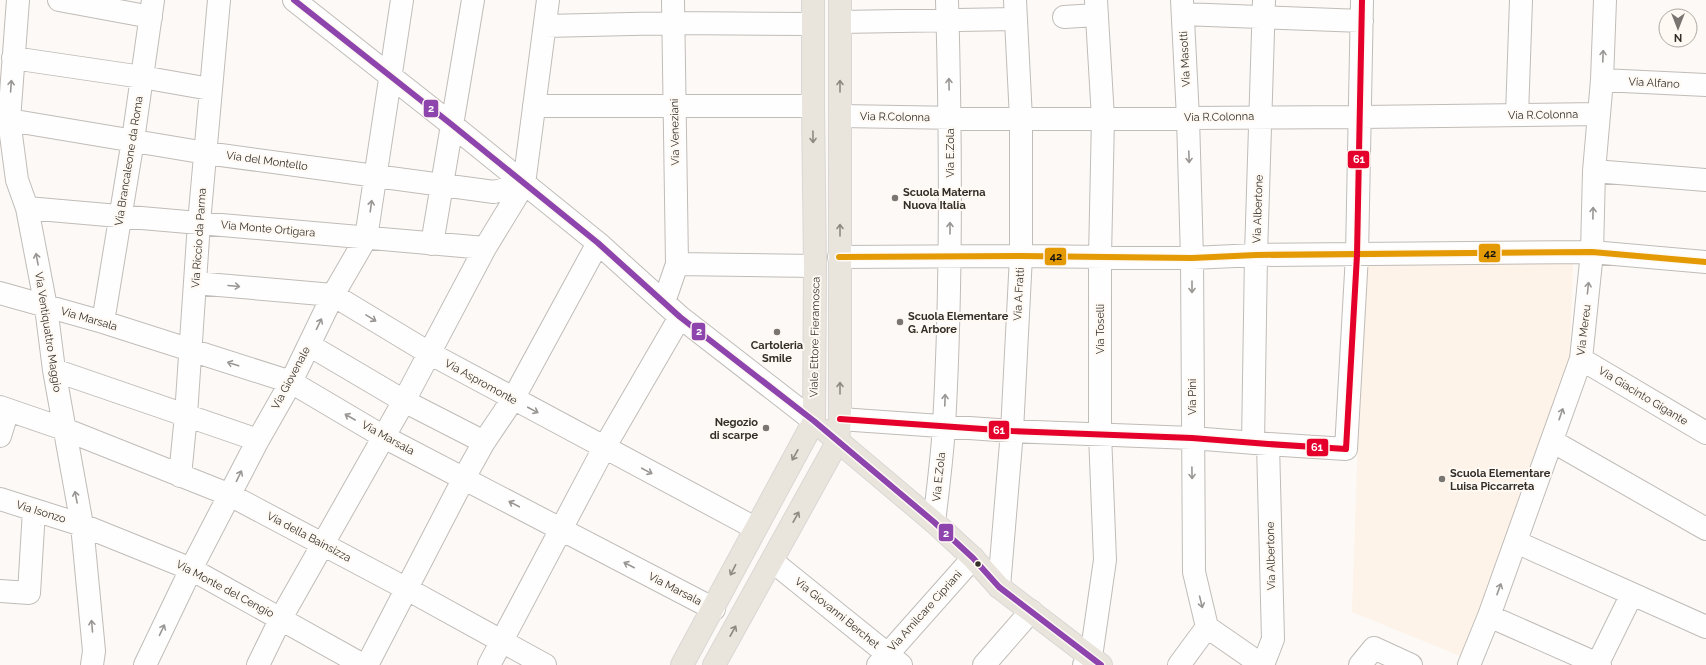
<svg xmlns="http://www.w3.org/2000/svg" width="1706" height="665" viewBox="0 0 1706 665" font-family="Raleway,sans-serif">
	<rect width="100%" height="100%" fill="#fcf9f6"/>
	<path fill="#fdf3e8" d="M 1460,260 L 1573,264 L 1569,369 L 1487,590 L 1460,656 L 1352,612 L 1364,265 Z"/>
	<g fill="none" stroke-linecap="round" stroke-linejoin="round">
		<defs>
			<path id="minor" d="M 18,0 L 9,120 L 17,180 L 27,208 L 46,307 L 54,370 L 82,525 L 94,651 L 92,665
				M 59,0 L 151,17
				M 294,0 L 451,124 L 598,243 L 680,317 L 814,421
				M 1183,14 L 1362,21
				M 1064,17 L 1097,15
				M 840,22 L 1016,19
				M 545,26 L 674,23 L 813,24
				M 13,58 L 142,77 L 210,89
				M 1602,80 L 1706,85
				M 534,106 L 813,106
				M 1517,115 L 1521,0
				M 841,116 L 1021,119 L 1360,117 L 1598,114
				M 9,120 L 206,153 L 494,192 L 524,184
				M 1594,171 L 1706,180
				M 27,208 L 485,248
				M 432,244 L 473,0
				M 839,257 L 1021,256 L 1192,258 L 1256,255 L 1592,252 L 1706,262
				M 677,264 L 815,266
				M 195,283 L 333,295 L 429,353 L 755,528
				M 0,293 L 103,322 L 291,382 L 384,437 L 714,609
				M 664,302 L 677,264 L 673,0
				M 103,322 L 133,140 L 153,0
				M 309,345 L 404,401 L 484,442
				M 1581,359 L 1706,433
				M 54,370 L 258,440
				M 0,407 L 64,429 L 230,495 L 407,589 L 545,665
				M 840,419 L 1012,431 L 1192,438 L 1268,444 L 1346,449 L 1357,255 L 1362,0
				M 0,436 L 8,410
				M 1552,441 L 1706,529
				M 1253,443 L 1256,255 L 1264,0
				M 180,476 L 186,415 L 199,223 L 219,0
				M 0,499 L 82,525 L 191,569 L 363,665
				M 934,522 C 938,490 942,458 944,426 C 952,284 951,142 947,0
				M 1516,542 L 1706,627
				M 772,561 L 901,665
				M 999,587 L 1012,431 L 1021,256 L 1021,119 L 1015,0
				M 0,591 L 29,593 L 34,510
				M 1489,616 L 1600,665
				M 1207,627 L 1262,665
				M 145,665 L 191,569 L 258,440 L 291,382 L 333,295 L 366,238 L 402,0
				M 258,665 L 281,618 L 404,401 L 485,248 L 524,184 L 548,0
				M 367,665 L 464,478 L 484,442 L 513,399 L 598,243
				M 489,665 L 604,448 L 680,317
				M 878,665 L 973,558
				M 984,665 L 1031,611
				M 1084,665 L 1091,657 L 1105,560 L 1100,434 L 1100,257 L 1103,118 L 1096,0
				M 1179,665 L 1207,627 L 1194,572 L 1192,258 L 1188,118 L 1182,0
				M 1263,665 L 1273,639 L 1268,444
				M 1360,665 L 1374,648 L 1411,665
				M 1469,665 L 1489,616 L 1581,359 L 1592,252 L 1594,171 L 1602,80 L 1605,0
				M 1597,665 L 1632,594"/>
			<path id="major" d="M 826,431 L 934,522 L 973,558 L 999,587 L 1101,665
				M 682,665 L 814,421 L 815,266 L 813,106 L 813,0
				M 714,665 L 838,441 L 840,419 L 840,0"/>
		</defs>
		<use href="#minor" stroke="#c0bcb8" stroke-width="24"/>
		<use href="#major" stroke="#d9d7d5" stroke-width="24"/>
		<use href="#minor" stroke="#fffefe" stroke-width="22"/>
		<use href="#major" stroke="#e9e5dc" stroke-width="22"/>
		<defs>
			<path id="bus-1" d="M 294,0 L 451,124 L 598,243 L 680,317 L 814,421 L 934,522 L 973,558 L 999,587 L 1101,665"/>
			<path id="bus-2" d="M 839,257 L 1021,256 L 1192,258 L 1256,255 L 1592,252 L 1706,262"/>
			<path id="bus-3" d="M 840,419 L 1012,431 L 1192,438 L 1268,444 L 1346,449 L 1357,255 L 1362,0"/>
		</defs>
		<use href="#bus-1" stroke="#fff9f3" stroke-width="9"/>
		<use href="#bus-2" stroke="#fff9f3" stroke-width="9"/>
		<use href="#bus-3" stroke="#fff9f3" stroke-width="9"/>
		<use href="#bus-1" stroke="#8e44ad" stroke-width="6"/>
		<use href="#bus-2" stroke="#e39a04" stroke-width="6"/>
		<use href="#bus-3" stroke="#e4002b" stroke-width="6"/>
	</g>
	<defs><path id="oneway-shaft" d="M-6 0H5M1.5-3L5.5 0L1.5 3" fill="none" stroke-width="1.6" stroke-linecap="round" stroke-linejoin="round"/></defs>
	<g stroke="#999693">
		<use href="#oneway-shaft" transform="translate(1603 56) rotate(-88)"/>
		<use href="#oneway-shaft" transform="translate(949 84) rotate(-91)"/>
		<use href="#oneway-shaft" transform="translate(11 86) rotate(-86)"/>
		<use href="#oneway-shaft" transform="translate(1189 157) rotate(88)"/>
		<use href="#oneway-shaft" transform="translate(371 206) rotate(-82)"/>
		<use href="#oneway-shaft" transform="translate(1593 213) rotate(-89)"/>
		<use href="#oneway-shaft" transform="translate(950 228) rotate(-90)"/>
		<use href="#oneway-shaft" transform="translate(37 259) rotate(-101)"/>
		<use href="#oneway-shaft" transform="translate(234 286) rotate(5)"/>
		<use href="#oneway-shaft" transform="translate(1192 287) rotate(90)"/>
		<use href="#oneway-shaft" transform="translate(1588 288) rotate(-84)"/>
		<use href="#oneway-shaft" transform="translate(371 318) rotate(32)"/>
		<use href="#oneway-shaft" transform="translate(319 324) rotate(-64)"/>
		<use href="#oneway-shaft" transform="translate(233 364) rotate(-162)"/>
		<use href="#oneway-shaft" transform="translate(945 400) rotate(-88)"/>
		<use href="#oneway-shaft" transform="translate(533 410) rotate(28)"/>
		<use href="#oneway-shaft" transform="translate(1561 414) rotate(-71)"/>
		<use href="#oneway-shaft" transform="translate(350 417) rotate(-150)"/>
		<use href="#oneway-shaft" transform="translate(647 471) rotate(28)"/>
		<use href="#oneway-shaft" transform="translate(1192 473) rotate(89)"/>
		<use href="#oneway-shaft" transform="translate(239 476) rotate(-64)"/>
		<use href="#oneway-shaft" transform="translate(76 497) rotate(-101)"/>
		<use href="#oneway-shaft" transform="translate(514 504) rotate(-152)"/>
		<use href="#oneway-shaft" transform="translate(629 565) rotate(-153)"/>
		<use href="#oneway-shaft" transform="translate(1499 589) rotate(-70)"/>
		<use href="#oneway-shaft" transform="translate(1201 602) rotate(76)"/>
		<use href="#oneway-shaft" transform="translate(92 626) rotate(-95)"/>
		<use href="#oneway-shaft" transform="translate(162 630) rotate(-65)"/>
	</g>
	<g stroke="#8e8a82">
		<use href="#oneway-shaft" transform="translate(840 86) rotate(-90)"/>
		<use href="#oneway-shaft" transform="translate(813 137) rotate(89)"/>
		<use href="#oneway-shaft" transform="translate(840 230) rotate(-90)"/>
		<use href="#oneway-shaft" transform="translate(840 388) rotate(-90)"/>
		<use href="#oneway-shaft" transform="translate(795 455) rotate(119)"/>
		<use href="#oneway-shaft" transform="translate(796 517) rotate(-61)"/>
		<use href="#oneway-shaft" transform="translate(733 570) rotate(117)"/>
		<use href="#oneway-shaft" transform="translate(733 631) rotate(-61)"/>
	</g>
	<g fill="#797570" stroke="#fff9f3" stroke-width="1.5">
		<circle cx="895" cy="198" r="4"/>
		<circle cx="900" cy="322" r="4"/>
		<circle cx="777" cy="332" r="4"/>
		<circle cx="766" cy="428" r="4"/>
		<circle cx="1442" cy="479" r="4"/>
	</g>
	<circle fill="#332e28" stroke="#fff9f3" stroke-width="1.5" cx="978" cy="564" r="3.5"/>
	<g text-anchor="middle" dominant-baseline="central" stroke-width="4" stroke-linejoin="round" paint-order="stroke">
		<g font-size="11" fill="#332e28" stroke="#fff9f3">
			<text transform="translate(1185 59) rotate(-93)">Via Masotti</text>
			<text transform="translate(1654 83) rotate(3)">Via Alfano</text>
			<text transform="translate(1543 115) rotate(-1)">Via R.Colonna</text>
			<text transform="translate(895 117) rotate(1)">Via R.Colonna</text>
			<text transform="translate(1219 117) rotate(-1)">Via R.Colonna</text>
			<text transform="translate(675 132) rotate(-91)">Via Veneziani</text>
			<text transform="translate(950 153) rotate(-90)">Via E.Zola</text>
			<text transform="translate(129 161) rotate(-81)">Via Brancaleone da Roma</text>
			<text transform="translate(267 161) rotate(8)">Via del Montello</text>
			<text transform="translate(1258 209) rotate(-88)">Via Albertone</text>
			<text transform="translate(268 229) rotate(5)">Via Monte Ortigara</text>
			<text transform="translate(199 238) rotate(-86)">Via Riccio da Parma</text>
			<text transform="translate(1019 294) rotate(-87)">Via A.Fratti</text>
			<text transform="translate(89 319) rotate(16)">Via Marsala</text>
			<text transform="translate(1100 329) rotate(-90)">Via Toselli</text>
			<text transform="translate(1584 330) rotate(-83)">Via Mereu</text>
			<text transform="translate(48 332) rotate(81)">Via Ventiquattro Maggio</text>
			<text transform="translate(815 337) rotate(-89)">Viale Ettore Fieramosca</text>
			<text transform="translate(291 378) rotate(-62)">Via Giovenale</text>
			<text transform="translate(481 382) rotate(29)">Via Aspromonte</text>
			<text transform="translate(1643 396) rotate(31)">Via Giacinto Gigante</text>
			<text transform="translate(1192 397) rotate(-90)">Via Pini</text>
			<text transform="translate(388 438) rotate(29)">Via Marsala</text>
			<text transform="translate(939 477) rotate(-84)">Via E.Zola</text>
			<text transform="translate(41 512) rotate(17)">Via Isonzo</text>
			<text transform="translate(309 537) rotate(28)">Via della Bainsizza</text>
			<text transform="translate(1271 556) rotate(-91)">Via Albertone</text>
			<text transform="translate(225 589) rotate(28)">Via Monte del Cengio</text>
			<text transform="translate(675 589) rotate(27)">Via Marsala</text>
			<text transform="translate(925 611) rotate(-48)">Via Amilcare Cipriani</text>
			<text transform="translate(837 613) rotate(39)">Via Giovanni Berchet</text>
		</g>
		<g font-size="11" font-weight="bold" fill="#332e28" stroke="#fff9f3" text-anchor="start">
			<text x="903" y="192">Scuola Materna<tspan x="903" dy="13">Nuova Italia</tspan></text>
			<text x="908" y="316">Scuola Elementare<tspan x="908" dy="13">G. Arbore</tspan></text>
			<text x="777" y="345" text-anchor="middle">Cartoleria<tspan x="777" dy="13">Smile</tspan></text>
			<text x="758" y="422" text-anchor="end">Negozio<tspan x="758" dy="13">di scarpe</tspan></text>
			<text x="1450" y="473">Scuola Elementare<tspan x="1450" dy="13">Luisa Piccarreta</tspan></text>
		</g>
	</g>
	<g stroke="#fff9f3" stroke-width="1.5">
		<rect x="423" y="99" width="16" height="19" rx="4" fill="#8e44ad"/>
		<rect x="1347" y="150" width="23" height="19" rx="4" fill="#e4002b"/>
		<rect x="1478" y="243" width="23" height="20" rx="4" fill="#e39a04"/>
		<rect x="1044" y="247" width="23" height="19" rx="4" fill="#e39a04"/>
		<rect x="691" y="322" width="15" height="19" rx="4" fill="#8e44ad"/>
		<rect x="988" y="420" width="22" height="20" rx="4" fill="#e4002b"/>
		<rect x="1306" y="438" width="23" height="19" rx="4" fill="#e4002b"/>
		<rect x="938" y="523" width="16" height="19" rx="4" fill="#8e44ad"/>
	</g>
	<g font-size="11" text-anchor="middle" font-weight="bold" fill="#fff">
		<text x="431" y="112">2</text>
		<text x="1359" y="163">61</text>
		<text x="699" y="335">2</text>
		<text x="999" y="434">61</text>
		<text x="1317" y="451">61</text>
		<text x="946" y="537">2</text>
	</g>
	<g font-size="11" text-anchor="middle" font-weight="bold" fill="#111">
		<text x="1490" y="257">42</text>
		<text x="1056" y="260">42</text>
	</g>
	<g transform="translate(1678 28) rotate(180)"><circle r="19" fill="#fff9f3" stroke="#ada8a2"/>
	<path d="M0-3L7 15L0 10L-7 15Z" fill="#797570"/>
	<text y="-6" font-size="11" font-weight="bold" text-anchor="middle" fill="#332e28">N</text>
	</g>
</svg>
